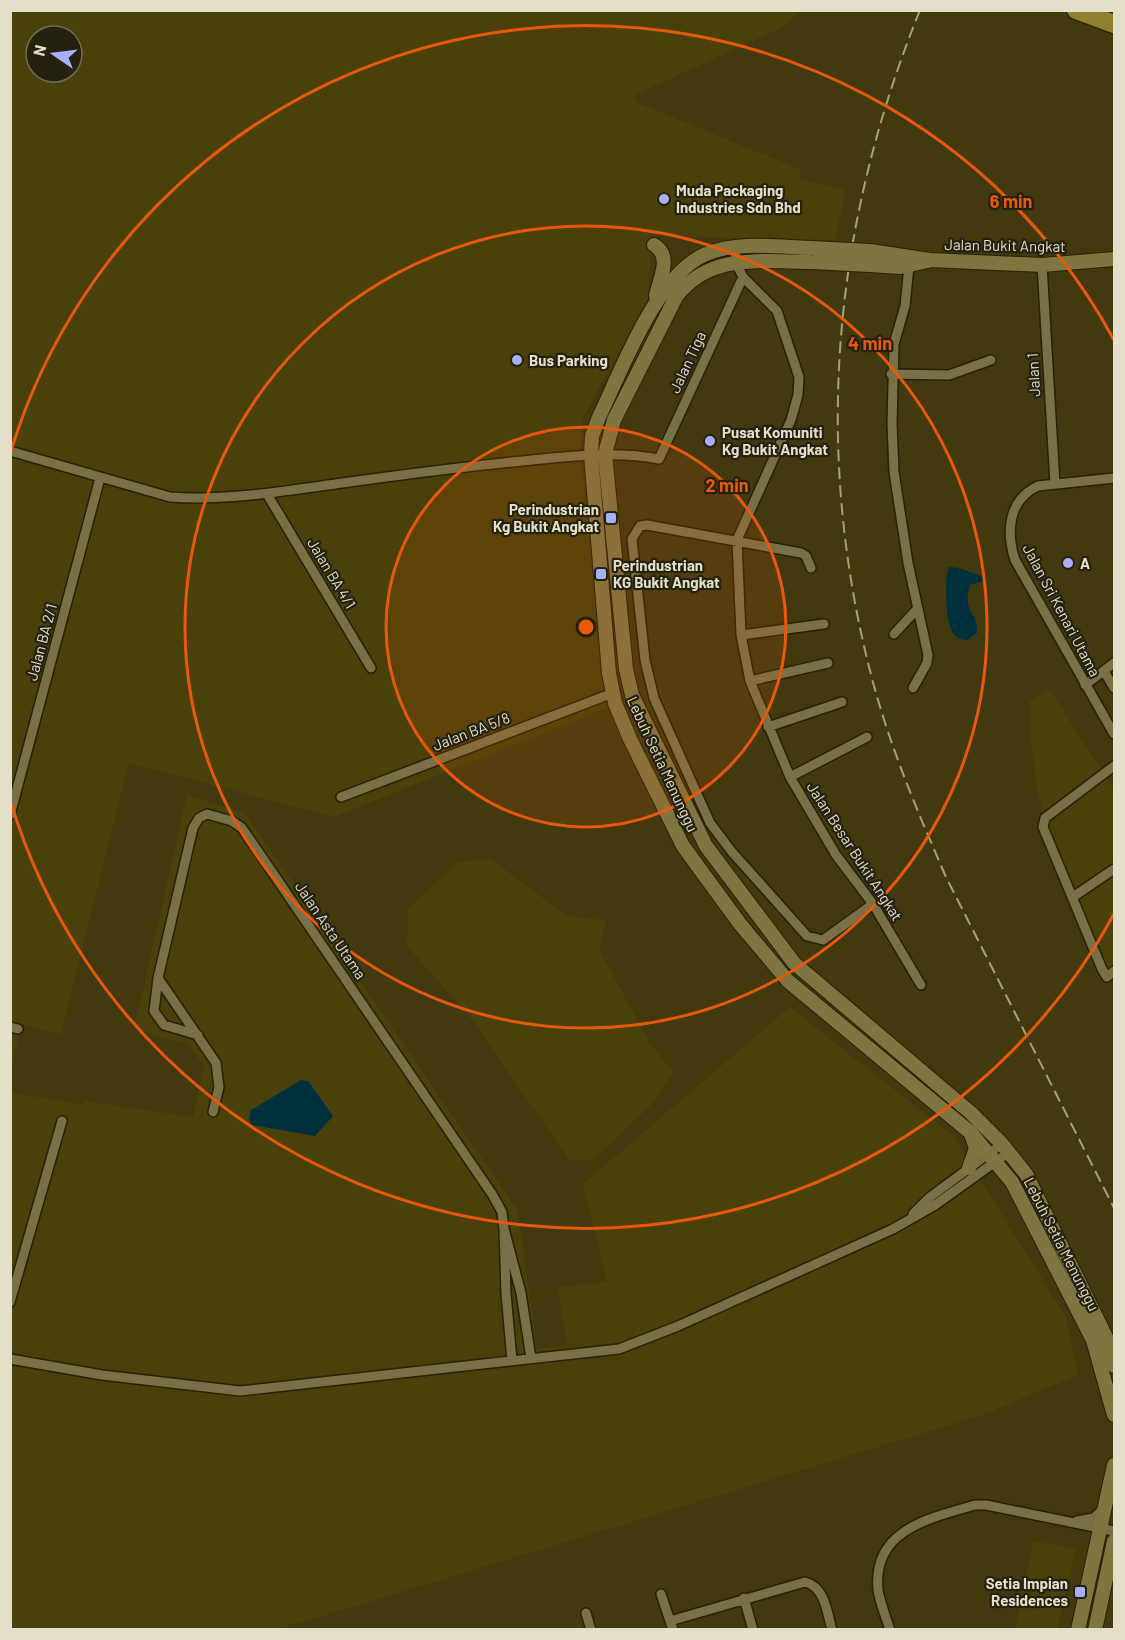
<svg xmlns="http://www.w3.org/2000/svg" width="1125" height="1640" viewBox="0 0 1125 1640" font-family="Barlow,sans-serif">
	<rect width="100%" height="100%" fill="#42390f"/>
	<path fill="#4a4009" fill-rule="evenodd" d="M 11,11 L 800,11 L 783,27 L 637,94 L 635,100 L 640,104 L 800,169 L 800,179 L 846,190 L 835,240 L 652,236 L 648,298 L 583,418 L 580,449 L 603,674 L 609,707 L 334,817 L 129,763 L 61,1034 L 22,1024 L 11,1067 ZM 36,36 L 72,36 L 72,72 L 36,72 Z
		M 1050,690 L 1114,789 L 1114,967 L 1107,972 L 1046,826 L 1038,793 L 1030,733 L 1030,701 Z
		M 187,795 L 245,813 L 518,1211 L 537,1349 L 567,1345 L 557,1287 L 607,1282 L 583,1184 L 790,1007 L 953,1136 L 1066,1317 L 1078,1375 L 983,1415 L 280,1629 L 11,1629 L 10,1092 L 84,1105 L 84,1101 L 193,1117 L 204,1066 L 189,1045 L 134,1029 Z
		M 491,859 L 567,916 L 606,920 L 599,949 L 651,1045 L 673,1072 L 650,1106 L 592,1161 L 569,1160 L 474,1022 L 407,946 L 408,910 L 457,862 Z
		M 1034,1541 L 1076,1549 L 1057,1629 L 1015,1629 Z"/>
	<path fill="#00303c" d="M 949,567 L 959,568 L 984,577 L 983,581 L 970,585 C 961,613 979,611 977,633 L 967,640 C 961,639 958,639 954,634 C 945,624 944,579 949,567 Z
		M 301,1080 L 308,1081 L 333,1116 L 315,1136 L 252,1125 L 249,1118 L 251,1110 Z"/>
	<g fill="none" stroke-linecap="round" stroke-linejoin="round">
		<defs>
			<path id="street" d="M 735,248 L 736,263 L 743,277 L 777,311 L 799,377 L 798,395 L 791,420 L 737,540 L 741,635 L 750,681 L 790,777 L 836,855 L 873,904 L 921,985
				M 1042,265 L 1055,484
				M 909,266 L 905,306 L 894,344 L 892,424 L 894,472 L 908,563 L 928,655 L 927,663 L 913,688
				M 891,374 L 949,375 L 991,360
				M 10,451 L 170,497 C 227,501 285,491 342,483 C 406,474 469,466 532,460 C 575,456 617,451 659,459 L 743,277
				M 1114,478 L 1038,486 C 1008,500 1006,532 1015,560 L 1114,734
				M 267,494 L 371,668
				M 811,568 L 806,556 L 801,553 L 647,525 L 640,526 L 632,539 L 645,660 L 654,698 L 710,823 L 732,852 L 807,936 L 823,940 L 873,904
				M 894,634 L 918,608
				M 741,635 L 824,624
				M 1104,671 L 1114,688
				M 750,681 L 828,663
				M 1085,685 L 1114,663
				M 768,727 L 842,702
				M 1114,766 L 1045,818 L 1043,827 L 1102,969 L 1107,977 L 1114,971
				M 790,777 L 867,737
				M 341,797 L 613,693
				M 10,815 L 100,478
				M 1073,897 L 1114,869
				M 158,978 L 216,1063 L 219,1087 L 213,1112
				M 10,1027 L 18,1029
				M 198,1035 L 164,1025 L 154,1011 L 158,978 L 193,828 L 199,818 L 207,814 L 232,821 L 242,828 L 492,1194 L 502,1212 L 504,1229
				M 913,1214 L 930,1197 L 1002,1144
				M 10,1302 L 62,1121
				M 10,1359 L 102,1375 L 240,1391 L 619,1349 L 678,1326 L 893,1229 L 935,1205 L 1009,1152
				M 512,1360 L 506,1294 L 504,1229 L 521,1293 L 531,1358
				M 1077,1521 L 1094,1518 L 1104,1508
				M 661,1594 L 673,1630
				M 744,1598 L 753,1630
				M 586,1613 L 591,1630
				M 670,1621 L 805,1582 C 825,1587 827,1612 832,1630
				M 890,1630 C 886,1617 880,1603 878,1590 C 872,1529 931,1518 975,1505 L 986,1505 L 1114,1531"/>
			<path id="secondary" d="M 654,245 C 673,256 659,280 656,296
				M 811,248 C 778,247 737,241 706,254 C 656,275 622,370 599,417 L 592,436 L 591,455 L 609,673 L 615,703 L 630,739 L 683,846 L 740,924 L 788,981 L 971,1133 L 1012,1182 L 1093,1340 L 1114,1415
				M 870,251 L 930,260 L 1042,265 L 1114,259
				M 813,262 C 761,262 710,252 676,297 L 614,420 L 605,454 L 626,669 L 632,695 L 706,846 L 794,963 L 971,1113 L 1002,1144 L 1026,1174 L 1106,1337 L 1114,1366
				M 869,265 L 900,267 L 928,261
				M 969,1168 L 976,1148 L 972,1137
				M 1078,1630 L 1114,1465
				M 1095,1630 L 1114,1541"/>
			<path id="highway" d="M 1076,10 L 1114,24"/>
		</defs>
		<use href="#street" stroke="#272002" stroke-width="12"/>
		<use href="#secondary" stroke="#272002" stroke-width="16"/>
		<use href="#highway" stroke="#272002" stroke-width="21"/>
		<use href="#street" stroke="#787046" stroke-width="9"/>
		<use href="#secondary" stroke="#7f7540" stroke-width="14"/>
		<use href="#highway" stroke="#908132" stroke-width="18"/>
		<path stroke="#a6a082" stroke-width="2" stroke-dasharray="12 6" stroke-linecap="butt" d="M 920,10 C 831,230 812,457 874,686 C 892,752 919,815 946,877 L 1114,1208"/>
		<defs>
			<path id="secondary-bridge" d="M 811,248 L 870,251
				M 813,262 L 869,265"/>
		</defs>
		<use href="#secondary-bridge" stroke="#272002" stroke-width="16" stroke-linecap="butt"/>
		<use href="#secondary-bridge" stroke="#7f7540" stroke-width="14"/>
	</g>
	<circle cx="586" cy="627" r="200" fill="#e8590c" fill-opacity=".12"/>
	<g fill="none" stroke="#e8590c" stroke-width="3">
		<circle cx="586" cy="627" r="200"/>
		<circle cx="586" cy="627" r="401"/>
		<path d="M1114 914A601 601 0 0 1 11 803M11 451A601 601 0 0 1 1114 340"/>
	</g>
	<g fill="#a8b0fc" stroke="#24210f" stroke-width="2">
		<circle cx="664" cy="199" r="6"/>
		<circle cx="517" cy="360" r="6"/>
		<circle cx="710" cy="441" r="6"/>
		<rect x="605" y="512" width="12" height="12" rx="3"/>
		<circle cx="1068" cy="563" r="6"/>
		<rect x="595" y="568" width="12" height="12" rx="3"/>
		<rect x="1074" y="1586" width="12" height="12" rx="3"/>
	</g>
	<g text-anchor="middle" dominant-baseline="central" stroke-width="4.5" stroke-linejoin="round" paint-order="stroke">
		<g font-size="15" font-weight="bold" fill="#e3dfc9" stroke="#24210f" text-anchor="start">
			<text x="676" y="190">Muda Packaging<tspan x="676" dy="17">Industries Sdn Bhd</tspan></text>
			<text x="529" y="360">Bus Parking</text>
			<text x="722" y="432">Pusat Komuniti<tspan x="722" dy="17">Kg Bukit Angkat</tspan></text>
			<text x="599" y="509" text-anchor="end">Perindustrian<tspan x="599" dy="17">Kg Bukit Angkat</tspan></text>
			<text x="1080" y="563">A</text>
			<text x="613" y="565">Perindustrian<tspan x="613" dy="17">KG Bukit Angkat</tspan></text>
			<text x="1068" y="1583" text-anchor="end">Setia Impian<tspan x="1068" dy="17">Residences</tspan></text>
		</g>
		<g font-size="15" fill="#e3dfc9" stroke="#24210f">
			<text transform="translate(1005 245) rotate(1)">Jalan Bukit Angkat</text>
			<text transform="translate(687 362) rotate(-65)">Jalan Tiga</text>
			<text transform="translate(1033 375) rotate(-93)">Jalan 1</text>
			<text transform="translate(332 573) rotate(59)">Jalan BA 4/1</text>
			<text transform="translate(1062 610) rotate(62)">Jalan Sri Kenari Utama</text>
			<text transform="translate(41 642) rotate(-75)">Jalan BA 2/1</text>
			<text transform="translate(471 731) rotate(-21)">Jalan BA 5/8</text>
			<text transform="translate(663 764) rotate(65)">Lebuh Setia Menunggu</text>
			<text transform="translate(855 851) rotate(57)">Jalan Besar Bukit Angkat</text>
			<text transform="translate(331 930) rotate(56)">Jalan Asta Utama</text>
			<text transform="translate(1062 1244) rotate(63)">Lebuh Setia Menunggu</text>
		</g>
	</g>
	<circle cx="586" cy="627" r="9" fill="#e8590c" stroke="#24210f" stroke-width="3"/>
	<g font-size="18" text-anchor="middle" font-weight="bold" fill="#e8590c" stroke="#24210f" stroke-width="4.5" stroke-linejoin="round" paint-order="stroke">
		<text x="1011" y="208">6 min</text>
		<text x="870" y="350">4 min</text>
		<text x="727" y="492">2 min</text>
	</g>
	<rect width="1125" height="1640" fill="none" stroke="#e3dfc9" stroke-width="24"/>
	<g transform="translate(54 54) rotate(284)"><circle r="28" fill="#24210f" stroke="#706d59" stroke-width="1.5"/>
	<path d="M0-4.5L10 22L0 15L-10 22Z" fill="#a8b0fc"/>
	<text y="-9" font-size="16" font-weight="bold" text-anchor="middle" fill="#e3dfc9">N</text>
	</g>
</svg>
